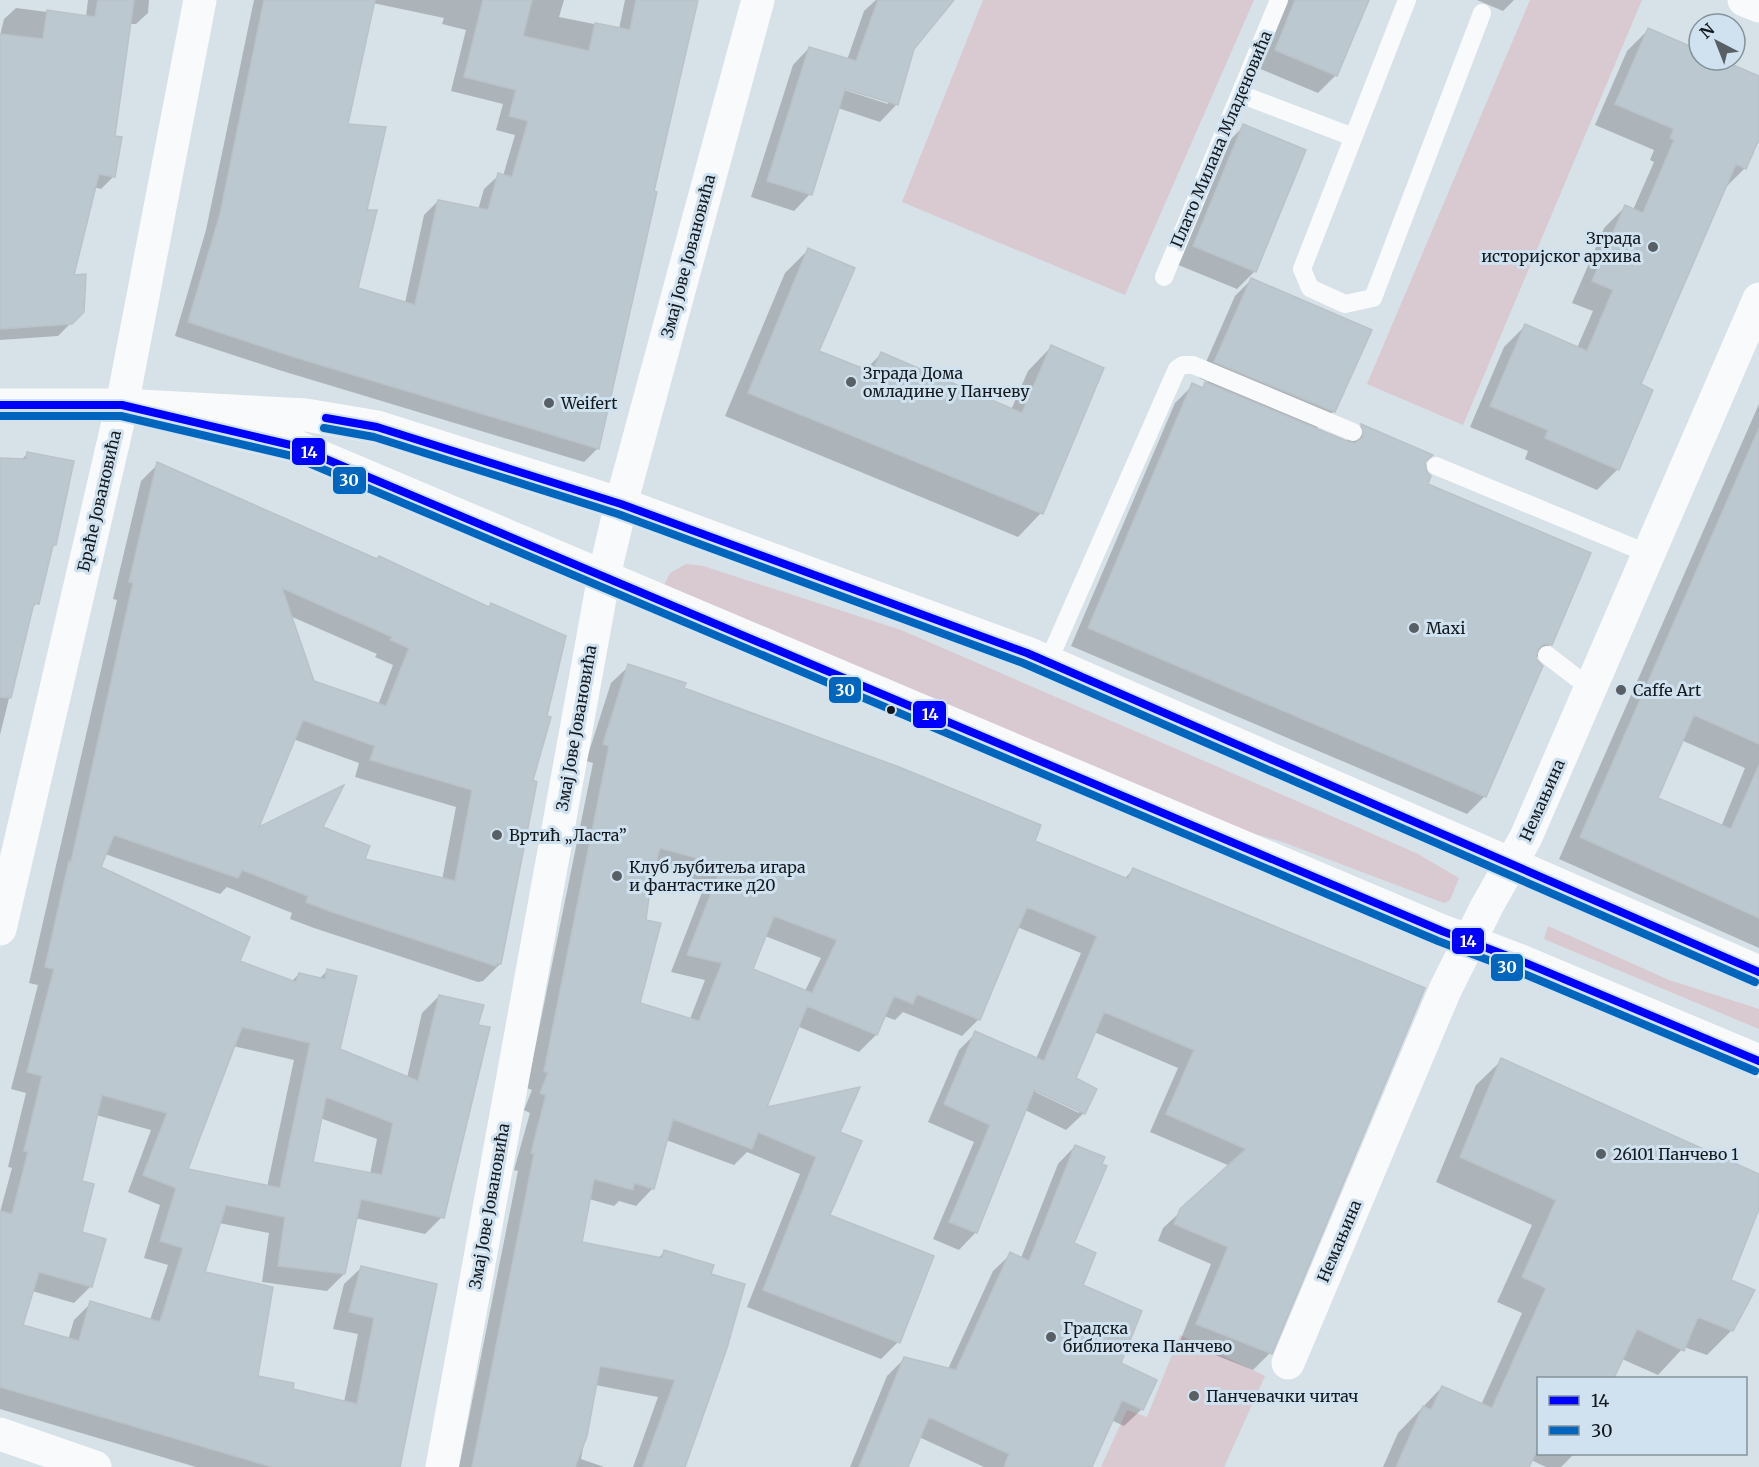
<svg xmlns="http://www.w3.org/2000/svg" width="1759" height="1467" viewBox="0 0 1759 1467" font-family="Merriweather,serif">
	<rect width="100%" height="100%" fill="#d7e1e8"/>
	<path fill="#d9c9d0" d="M 983,0 L 1254,0 L 1125,295 L 902,202 Z
		M 1530,0 L 1642,0 L 1463,425 L 1367,384 Z
		M 686,564 L 703,566 L 901,630 L 1350,824 L 1418,854 L 1459,878 L 1450,900 L 1444,903 L 1280,841 L 1229,827 L 664,585 L 670,573 Z
		M 1548,926 L 1669,980 L 1759,1009 L 1759,1029 L 1544,939 Z
		M 1180,1335 L 1265,1376 L 1224,1467 L 1101,1467 L 1127,1410 L 1147,1417 Z"/>
	<path fill="#0003" fill-rule="evenodd" d="M 88,0 L 149,0 L 148,13 L 136,24 L 129,24 L 0,72 L 0,36 L 4,19 L 16,8 L 86,17 Z
		M 254,0 L 564,0 L 559,17 L 619,29 L 625,0 L 696,0 L 598,448 L 584,462 L 279,370 L 175,336 L 206,230 ZM 373,3 L 444,18 L 442,24 L 466,30 L 451,91 L 503,104 L 496,130 L 515,135 L 503,176 L 499,175 L 484,189 L 478,210 L 438,201 L 424,215 L 405,303 L 357,289 L 365,211 L 346,125 Z
		M 876,0 L 952,0 L 913,49 L 896,105 L 880,122 L 838,108 L 810,194 L 794,211 L 751,197 L 793,65 L 809,48 L 847,60 L 864,11 ZM 839,85 L 888,101 L 888,104 L 838,88 Z
		M 1286,0 L 1367,0 L 1336,75 L 1318,93 L 1258,68 Z
		M 1477,0 L 1514,0 L 1503,11 Z
		M 1648,30 L 1699,51 L 1699,60 L 1719,60 L 1759,77 L 1759,135 L 1745,168 L 1723,190 L 1639,385 L 1618,469 L 1597,490 L 1525,459 L 1528,451 L 1470,427 L 1504,347 L 1525,326 L 1577,348 L 1593,311 L 1572,303 L 1604,228 L 1625,207 L 1633,210 L 1654,162 L 1650,160 L 1654,150 L 1595,125 L 1627,51 Z
		M 0,109 L 113,137 L 114,176 L 101,189 L 94,187 L 72,276 L 82,312 L 58,336 L 0,340 Z
		M 1244,126 L 1255,271 L 1237,289 L 1176,264 L 1226,144 Z
		M 808,250 L 817,352 L 864,371 L 881,354 L 1011,410 L 1028,371 L 1051,347 L 1102,368 L 1041,513 L 1018,537 L 725,416 L 785,273 Z
		M 1251,280 L 1334,411 L 1315,430 L 1345,442 L 1361,426 L 1424,462 L 1426,484 L 1550,644 L 1535,659 L 1485,796 L 1467,814 L 1071,646 L 1175,403 L 1193,385 L 1201,389 L 1208,382 L 1199,378 L 1235,296 Z
		M 1759,404 L 1759,948 L 1559,859 ZM 1681,740 L 1745,768 L 1721,827 L 1656,799 Z
		M 28,453 L 55,544 L 51,549 L 37,603 L 31,609 L 0,735 L 0,460 L 21,460 Z
		M 158,464 L 377,560 L 531,781 L 500,964 L 483,981 L 478,982 L 314,928 L 290,919 L 292,913 L 227,887 L 220,894 L 105,854 L 99,868 L 238,961 L 291,982 L 299,974 L 319,979 L 328,970 L 338,1050 L 407,1078 L 422,1013 L 439,996 L 476,1026 L 442,1217 L 425,1234 L 355,1218 L 344,1274 L 327,1291 L 262,1282 L 269,1233 L 219,1223 L 203,1273 L 257,1377 L 292,1390 L 344,1402 L 358,1334 L 333,1329 L 344,1284 L 361,1268 L 435,1285 L 399,1467 L 196,1467 L 0,1409 L 0,1212 L 12,1168 L 8,1167 L 26,1093 L 11,1089 L 38,985 L 29,983 L 117,600 L 113,599 L 141,481 ZM 290,616 L 377,654 L 375,657 L 393,665 L 378,705 L 313,682 ZM 293,739 L 359,763 L 355,777 L 456,807 L 442,880 L 363,860 L 321,828 L 256,830 ZM 233,1046 L 294,1060 L 267,1187 L 186,1170 ZM 96,1115 L 151,1130 L 128,1192 L 160,1205 L 144,1258 L 168,1265 L 150,1320 L 91,1303 L 74,1320 L 68,1340 L 21,1326 L 32,1291 L 74,1303 L 91,1286 L 80,1233 L 80,1182 ZM 320,1118 L 377,1139 L 370,1174 L 311,1163 Z
		M 629,666 L 1033,842 L 1124,879 L 1133,870 L 1423,989 L 1270,1353 L 1253,1370 L 1180,1341 L 1211,1264 L 1158,1241 L 1163,1228 L 1230,1166 L 1150,1132 L 1178,1068 L 1094,1032 L 1074,1079 L 1084,1113 L 1066,1130 L 1025,1110 L 976,1232 L 959,1250 L 933,1239 L 974,1142 L 928,1122 L 959,1050 L 976,1033 L 1036,1059 L 1081,953 L 1017,927 L 979,1019 L 962,1036 L 903,1012 L 895,1020 L 884,1016 L 876,1035 L 859,1052 L 797,1026 L 764,1110 L 838,1133 L 828,1216 L 898,1342 L 881,1359 L 747,1307 L 800,1174 L 747,1152 L 734,1165 L 666,1140 L 653,1188 L 636,1206 L 619,1201 L 614,1206 L 589,1199 L 581,1243 L 658,1258 L 665,1252 L 683,1467 L 633,1467 L 658,1397 L 595,1385 L 581,1459 L 604,1467 L 459,1467 L 518,1171 L 514,1170 L 530,1113 L 524,1110 L 532,1090 L 527,1088 L 593,763 L 586,761 L 611,683 ZM 653,868 L 706,882 L 671,972 L 705,980 L 690,1019 L 638,1004 L 649,881 ZM 765,936 L 821,958 L 805,991 L 751,970 ZM 1028,1085 L 1079,1109 L 1079,1113 L 1027,1088 Z
		M 1502,1060 L 1759,1175 L 1759,1205 L 1729,1281 L 1732,1330 L 1707,1355 L 1684,1347 L 1658,1375 L 1622,1359 L 1612,1378 L 1538,1378 L 1538,1454 L 1574,1454 L 1561,1467 L 1546,1467 L 1531,1460 L 1528,1467 L 1383,1467 L 1398,1433 L 1442,1387 L 1481,1405 L 1522,1313 L 1497,1302 L 1532,1225 L 1436,1182 L 1476,1085 Z
		M 1075,1146 L 1072,1244 L 1081,1286 L 1142,1409 L 1124,1426 L 1111,1420 L 1090,1467 L 984,1467 L 919,1437 L 907,1467 L 850,1467 L 887,1376 L 904,1359 L 948,1369 L 993,1271 L 1011,1254 L 1021,1258 L 1058,1164 Z"/>
	<path fill="#bbc8d0" stroke="#bac2c8" stroke-width="1.5" fill-rule="evenodd" d="M 98,0 L 134,0 L 115,136 L 122,137 L 115,177 L 99,174 L 74,275 L 86,274 L 84,312 L 72,324 L 0,329 L 0,34 L 43,39 L 47,10 L 95,17 Z
		M 264,0 L 375,0 L 348,124 L 386,127 L 367,210 L 377,210 L 358,288 L 415,305 L 438,200 L 488,210 L 498,173 L 512,177 L 528,121 L 509,116 L 516,90 L 464,77 L 483,0 L 532,0 L 523,36 L 589,51 L 595,23 L 630,30 L 636,0 L 698,0 L 654,191 L 657,192 L 599,449 L 294,357 L 188,322 L 220,214 Z
		M 878,0 L 954,0 L 914,49 L 898,105 L 845,89 L 812,195 L 767,181 L 809,47 L 856,61 Z
		M 1295,0 L 1369,0 L 1337,76 L 1275,50 Z
		M 1648,28 L 1699,50 L 1699,60 L 1722,60 L 1759,76 L 1759,139 L 1746,169 L 1736,164 L 1641,384 L 1653,390 L 1619,470 L 1545,438 L 1548,430 L 1490,406 L 1525,324 L 1587,351 L 1613,290 L 1592,281 L 1625,205 L 1643,213 L 1674,140 L 1670,138 L 1674,129 L 1615,104 Z
		M 1243,124 L 1306,150 L 1256,272 L 1193,246 Z
		M 808,248 L 855,268 L 819,351 L 872,372 L 881,352 L 1022,413 L 1051,345 L 1104,368 L 1043,514 L 748,393 Z
		M 1251,278 L 1372,330 L 1335,412 L 1214,362 Z
		M 1205,382 L 1349,442 L 1355,443 L 1363,437 L 1361,424 L 1433,455 L 1425,462 L 1427,472 L 1431,476 L 1428,484 L 1591,553 L 1552,645 L 1543,644 L 1538,649 L 1536,659 L 1543,666 L 1486,797 L 1088,628 L 1192,383 L 1203,388 Z
		M 1759,428 L 1759,744 L 1694,715 L 1658,798 L 1731,829 L 1759,765 L 1759,918 L 1580,837 Z
		M 27,452 L 74,461 L 56,545 L 53,545 L 39,604 L 34,603 L 11,698 L 0,697 L 0,458 L 26,459 Z
		M 157,462 L 377,559 L 379,556 L 489,607 L 491,603 L 566,636 L 547,716 L 551,717 L 533,780 L 537,782 L 501,964 L 497,963 L 496,966 L 332,912 L 306,902 L 308,896 L 242,870 L 238,878 L 114,835 L 101,867 L 250,937 L 240,961 L 296,982 L 299,973 L 325,979 L 327,969 L 357,976 L 340,1049 L 418,1081 L 439,995 L 484,1005 L 478,1025 L 490,1027 L 444,1218 L 361,1199 L 345,1274 L 278,1266 L 285,1217 L 226,1205 L 205,1272 L 273,1287 L 258,1376 L 294,1383 L 293,1389 L 357,1404 L 374,1318 L 349,1312 L 361,1266 L 437,1284 L 400,1467 L 272,1467 L 0,1387 L 0,1211 L 12,1214 L 28,1152 L 24,1151 L 42,1076 L 27,1072 L 54,969 L 45,967 L 69,861 L 71,862 L 133,583 L 129,582 ZM 282,588 L 392,637 L 390,640 L 409,648 L 386,706 L 314,681 ZM 303,720 L 375,746 L 370,760 L 472,790 L 455,881 L 365,859 L 370,846 L 323,827 L 344,785 L 259,827 ZM 242,1027 L 310,1043 L 280,1188 L 188,1169 ZM 102,1095 L 167,1113 L 143,1175 L 176,1188 L 160,1241 L 183,1248 L 160,1322 L 90,1301 L 79,1341 L 23,1325 L 39,1272 L 92,1287 L 106,1239 L 82,1232 L 94,1184 L 82,1181 ZM 326,1097 L 393,1123 L 382,1175 L 313,1162 Z
		M 628,664 L 686,683 L 684,688 L 899,767 L 1041,825 L 1035,841 L 1128,879 L 1133,868 L 1425,988 L 1272,1354 L 1196,1324 L 1228,1247 L 1174,1224 L 1180,1209 L 1246,1149 L 1166,1114 L 1194,1050 L 1104,1012 L 1076,1078 L 1097,1089 L 1085,1114 L 1034,1090 L 977,1233 L 949,1222 L 990,1125 L 944,1104 L 975,1031 L 1044,1061 L 1097,936 L 1027,907 L 980,1020 L 917,994 L 913,1004 L 894,996 L 877,1035 L 807,1006 L 767,1107 L 860,1087 L 840,1132 L 862,1141 L 830,1215 L 934,1256 L 900,1343 L 763,1290 L 816,1157 L 758,1132 L 752,1149 L 673,1119 L 654,1189 L 634,1183 L 633,1190 L 594,1179 L 582,1242 L 662,1258 L 664,1250 L 714,1265 L 711,1274 L 745,1284 L 727,1348 L 685,1467 L 643,1467 L 675,1380 L 600,1366 L 587,1436 L 575,1467 L 472,1467 L 534,1154 L 531,1153 L 546,1095 L 540,1093 L 548,1073 L 544,1071 L 609,746 L 603,744 ZM 660,848 L 722,865 L 687,955 L 722,963 L 699,1021 L 640,1003 L 661,923 L 646,920 L 651,882 ZM 774,916 L 837,940 L 812,993 L 753,969 Z
		M 1501,1058 L 1759,1174 L 1759,1209 L 1731,1280 L 1755,1290 L 1733,1331 L 1698,1317 L 1684,1351 L 1637,1329 L 1614,1378 L 1539,1378 L 1539,1446 L 1529,1467 L 1396,1467 L 1423,1406 L 1431,1410 L 1442,1386 L 1492,1408 L 1546,1288 L 1522,1277 L 1556,1200 L 1460,1157 Z
		M 1075,1145 L 1105,1157 L 1102,1164 L 1107,1166 L 1074,1243 L 1096,1253 L 1083,1285 L 1142,1311 L 1121,1363 L 1157,1380 L 1143,1410 L 1122,1400 L 1092,1467 L 1004,1467 L 1009,1454 L 929,1417 L 908,1467 L 859,1467 L 904,1357 L 956,1370 L 1010,1252 L 1029,1261 Z"/>
	<g fill="none" stroke-linecap="round" stroke-linejoin="round">
		<path stroke="#f9fafc" stroke-width="18" d="M 1407,0 L 1302,269 L 1310,288 L 1345,304 L 1373,298 L 1482,13
			M 1240,94 L 1353,137
			M 1164,277 L 1279,0
			M 1436,466 L 1649,554
			M 1547,655 L 1590,688
			M 1048,662 L 1177,369 L 1183,365 L 1193,365 L 1353,432"/>
		<path stroke="#f9fafc" stroke-width="33" d="M 1744,0 L 1759,6
			M 0,929 L 122,405 L 200,0
			M 1288,1363 L 1445,990 L 1487,906 L 1526,837 L 1759,299
			M 0,1434 L 95,1467
			M 442,1467 L 604,576 L 621,504 L 758,0"/>
		<path stroke="#f9fafc" stroke-width="33" d="M 0,405 L 122,405 L 306,415 L 377,427 L 621,504 L 1027,653 L 1759,972
			M 204,425 L 295,446 L 1442,931 L 1521,961 L 1759,1061"/>
		<defs>
			<path id="bus-1" d="M 0,405 L 122,405 L 295,446 L 1442,931 L 1521,961 L 1759,1061
				M 326,418 L 377,427 L 621,504 L 1027,653 L 1759,972"/>
			<path id="bus-2" d="M 0,416 L 121,416 L 292,456 L 1438,941 L 1517,971 L 1755,1071
				M 324,428 L 374,437 L 618,514 L 1023,663 L 1755,982"/>
		</defs>
		<use href="#bus-1" stroke="#d0e2ef" stroke-width="12"/>
		<use href="#bus-2" stroke="#d0e2ef" stroke-width="12"/>
		<use href="#bus-1" stroke="#00f" stroke-width="8"/>
		<use href="#bus-2" stroke="#0065bd" stroke-width="8"/>
	</g>
	<g fill="#585f65" stroke="#d0e2ef" stroke-width="2">
		<circle cx="1653" cy="247" r="6"/>
		<circle cx="851" cy="382" r="6"/>
		<circle cx="549" cy="403" r="6"/>
		<circle cx="1414" cy="628" r="6"/>
		<circle cx="1621" cy="690" r="6"/>
		<circle cx="497" cy="835" r="6"/>
		<circle cx="617" cy="876" r="6"/>
		<circle cx="1601" cy="1154" r="6"/>
		<circle cx="1051" cy="1337" r="6"/>
		<circle cx="1194" cy="1396" r="6"/>
	</g>
	<circle fill="#13191e" stroke="#d0e2ef" stroke-width="2" cx="891" cy="710" r="5"/>
	<g text-anchor="middle" dominant-baseline="central" stroke-width="6" stroke-linejoin="round" paint-order="stroke">
		<g font-size="16" fill="#13191e" stroke="#d0e2ef">
			<text transform="translate(1221 139) rotate(-67)">Плато Милана Младеновића</text>
			<text transform="translate(688 256) rotate(-75)">Змај Јове Јовановића</text>
			<text transform="translate(99 501) rotate(-77)">Браће Јовановића</text>
			<text transform="translate(576 728) rotate(-80)">Змај Јове Јовановића</text>
			<text transform="translate(1542 800) rotate(-66)">Немањина</text>
			<text transform="translate(489 1206) rotate(-80)">Змај Јове Јовановића</text>
			<text transform="translate(1339 1241) rotate(-67)">Немањина</text>
		</g>
		<g font-size="16" fill="#13191e" stroke="#d0e2ef" text-anchor="start">
			<text x="1641" y="238" text-anchor="end">Зграда<tspan x="1641" dy="18">историјског архива</tspan></text>
			<text x="863" y="373">Зграда Дома<tspan x="863" dy="18">омладине у Панчеву</tspan></text>
			<text x="561" y="403">Weifert</text>
			<text x="1426" y="628">Maxi</text>
			<text x="1633" y="690">Caffe Art</text>
			<text x="509" y="835">Вртић „Ласта”</text>
			<text x="629" y="867">Клуб љубитеља игара<tspan x="629" dy="18">и фантастике д20</tspan></text>
			<text x="1613" y="1154">26101 Панчево 1</text>
			<text x="1063" y="1328">Градска<tspan x="1063" dy="18">библиотека Панчево</tspan></text>
			<text x="1206" y="1396">Панчевачки читач</text>
		</g>
	</g>
	<g stroke="#d0e2ef" stroke-width="2">
		<rect x="291" y="437" width="35" height="29" rx="6" fill="#00f"/>
		<rect x="332" y="466" width="35" height="29" rx="6" fill="#0065bd"/>
		<rect x="828" y="676" width="34" height="28" rx="6" fill="#0065bd"/>
		<rect x="912" y="700" width="35" height="29" rx="6" fill="#00f"/>
		<rect x="1451" y="927" width="34" height="28" rx="6" fill="#00f"/>
		<rect x="1490" y="953" width="34" height="29" rx="6" fill="#0065bd"/>
	</g>
	<g font-size="16" text-anchor="middle" font-weight="bold" fill="#fff">
		<text x="309" y="458">14</text>
		<text x="349" y="486">30</text>
		<text x="845" y="696">30</text>
		<text x="930" y="720">14</text>
		<text x="1468" y="947">14</text>
		<text x="1507" y="973">30</text>
	</g>
	<rect x="1537" y="1377" width="210" height="78" fill="#d0e2ef" stroke="#84929b" stroke-width="1.5"/>
	<rect x="1549" y="1396" width="30" height="9" fill="#0000ff" stroke="#84929b" stroke-width="1.5"/>
	<text x="1591" y="1407" font-size="18" fill="#13191e">14</text>
	<rect x="1549" y="1426" width="30" height="9" fill="#0065bd" stroke="#84929b" stroke-width="1.5"/>
	<text x="1591" y="1437" font-size="18" fill="#13191e">30</text>
	<g transform="translate(1717 42) rotate(318)"><circle r="28" fill="#d0e2ef" stroke="#84929b" stroke-width="1.5"/>
	<path d="M0-4.5L10 22L0 15L-10 22Z" fill="#585f65"/>
	<text y="-9" font-size="16" font-weight="bold" text-anchor="middle" fill="#13191e">N</text>
	</g>
</svg>
